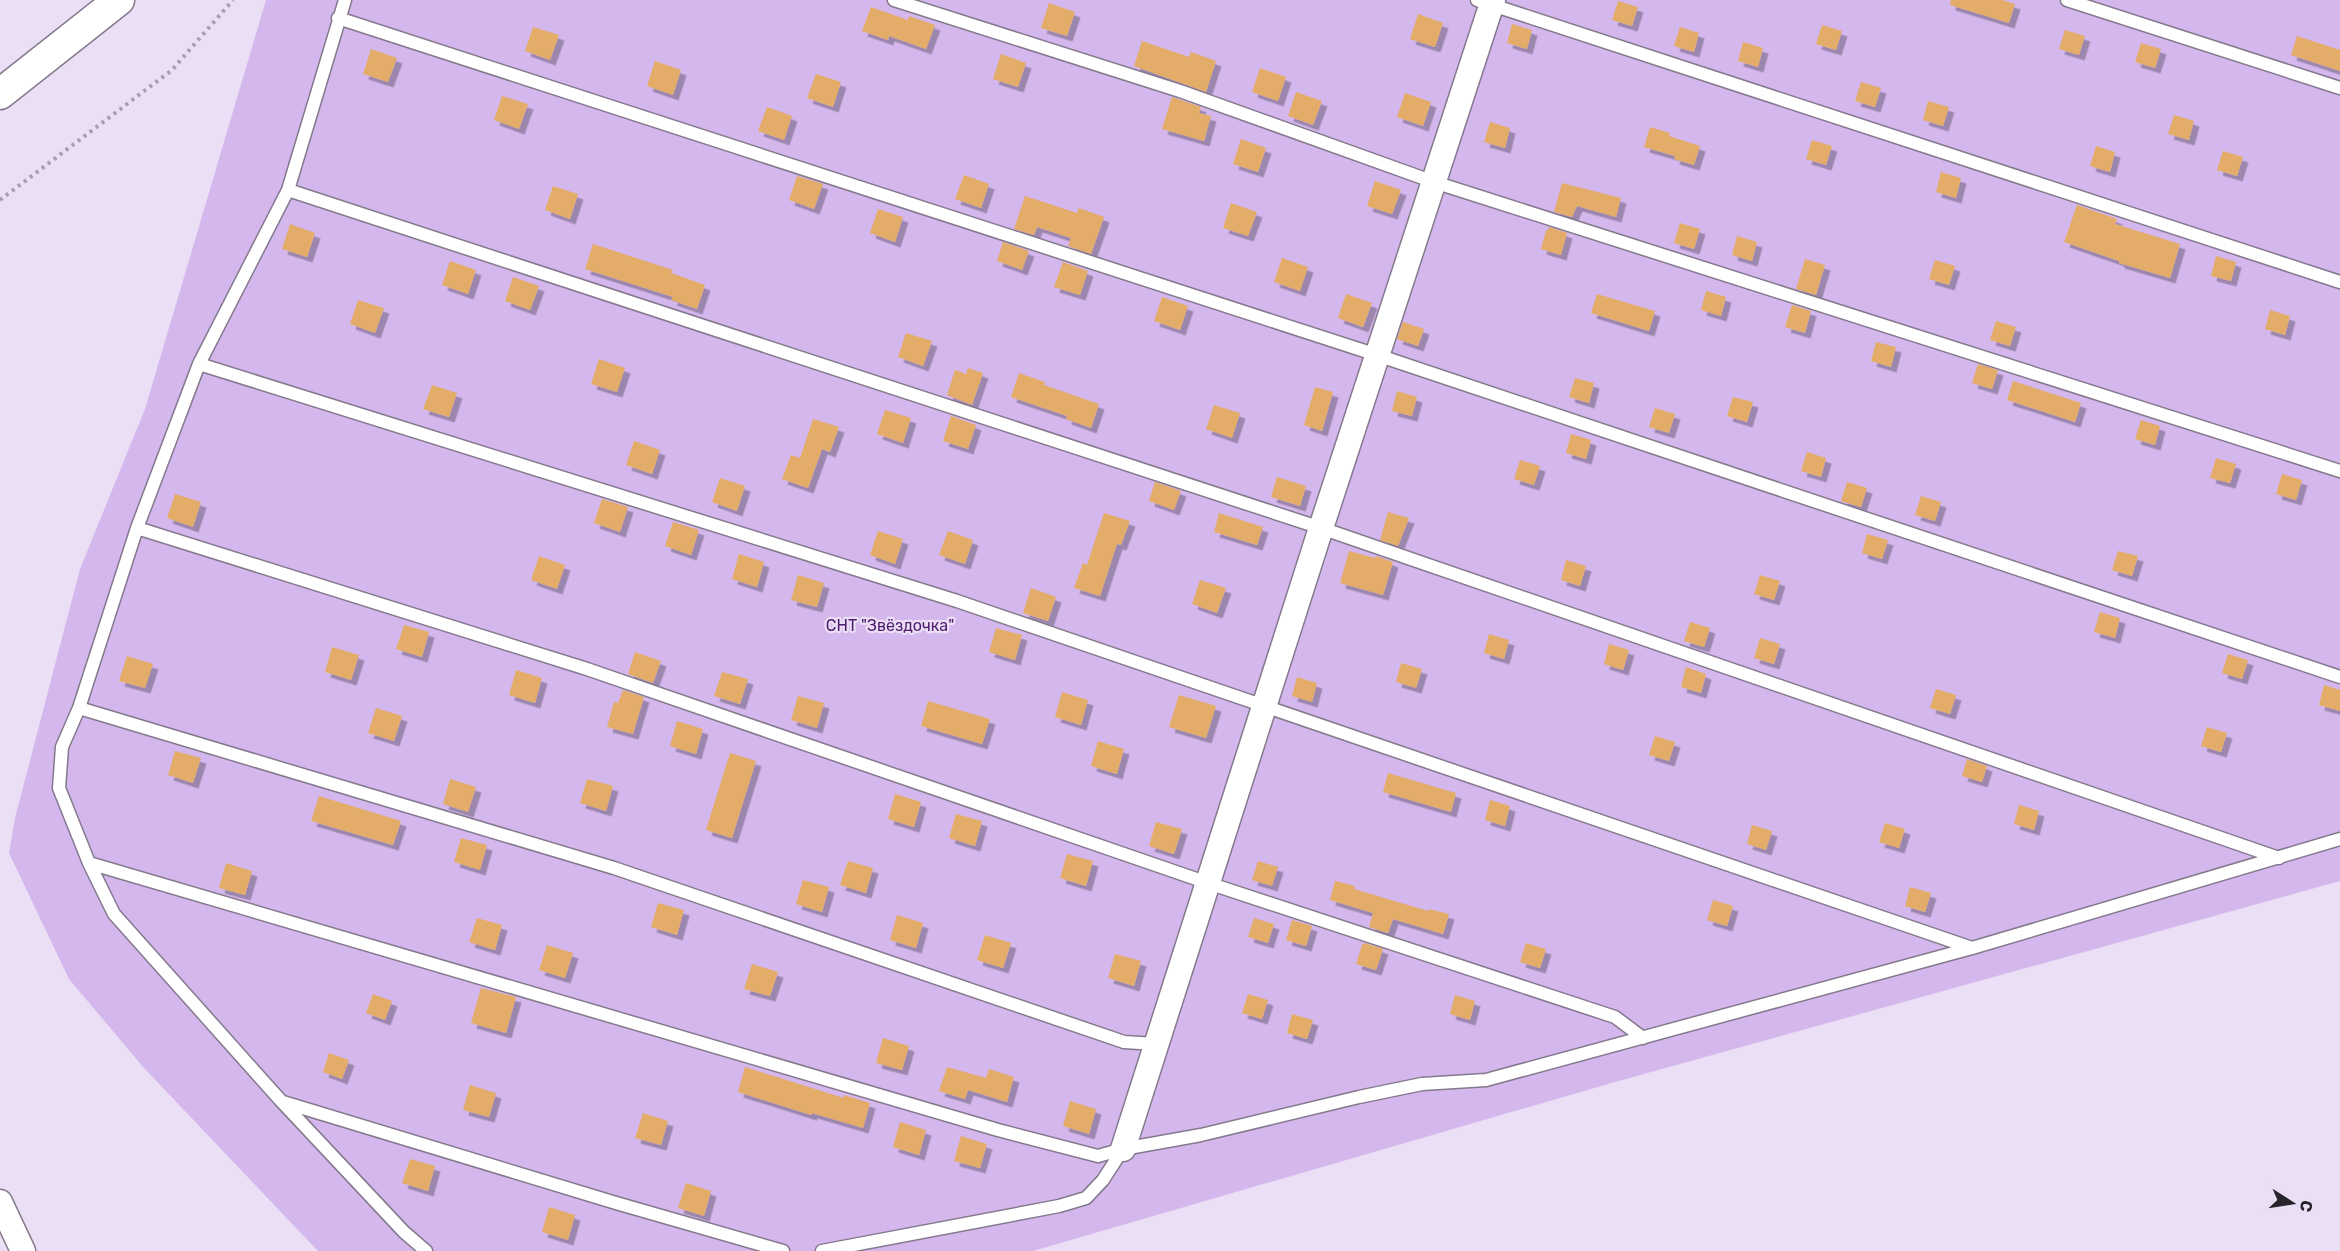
<svg xmlns="http://www.w3.org/2000/svg" width="2340" height="1251" viewBox="0 0 2340 1251" font-family="Rubik,sans-serif">
	<defs>
		<filter id="shadow"><feDropShadow dx="5.5" dy="5.5" stdDeviation="0" flood-color="#0004"/></filter>
	</defs>
	<rect width="100%" height="100%" fill="#eadff5"/>
	<path fill="#d4b7ec" d="M 266,0 L 2340,0 L 2340,881 L 1615,1082 L 1033,1251 L 318,1251 L 144,1068 L 69,979 L 9,853 L 15,818 L 80,569 L 145,409 Z"/>
	<path fill="#e4ac69" filter="url(#shadow)" d="M 1951,0 L 2002,0 L 2015,4 L 2009,23 L 1950,5 Z
		M 1618,1 L 1638,7 L 1632,26 L 1612,20 Z
		M 1049,3 L 1075,12 L 1067,36 L 1041,28 Z
		M 871,7 L 908,20 L 909,16 L 935,25 L 926,49 L 889,36 L 888,40 L 862,31 Z
		M 1418,14 L 1443,23 L 1435,47 L 1410,39 Z
		M 1512,24 L 1532,30 L 1527,49 L 1507,43 Z
		M 1822,25 L 1842,31 L 1836,50 L 1816,44 Z
		M 533,27 L 559,35 L 550,60 L 525,51 Z
		M 1680,27 L 1699,33 L 1694,52 L 1674,46 Z
		M 2065,30 L 2085,36 L 2079,55 L 2059,49 Z
		M 2297,36 L 2340,50 L 2340,71 L 2291,55 Z
		M 1142,41 L 1189,57 L 1191,52 L 1216,61 L 1206,92 L 1134,66 Z
		M 1743,42 L 1763,48 L 1758,67 L 1738,61 Z
		M 2141,43 L 2161,49 L 2155,68 L 2135,62 Z
		M 371,49 L 397,58 L 388,82 L 363,74 Z
		M 1001,54 L 1026,63 L 1018,87 L 993,79 Z
		M 655,61 L 681,70 L 673,95 L 647,86 Z
		M 1260,68 L 1286,77 L 1278,101 L 1252,92 Z
		M 816,74 L 841,82 L 833,107 L 807,98 Z
		M 1861,82 L 1881,88 L 1875,107 L 1855,101 Z
		M 1296,92 L 1322,101 L 1313,125 L 1288,116 Z
		M 1405,93 L 1431,102 L 1423,126 L 1397,117 Z
		M 502,96 L 528,104 L 519,129 L 494,120 Z
		M 1172,97 L 1201,107 L 1199,113 L 1211,116 L 1204,141 L 1162,129 Z
		M 1928,101 L 1949,107 L 1943,126 L 1923,120 Z
		M 767,107 L 792,116 L 784,140 L 758,131 Z
		M 2174,115 L 2194,121 L 2189,140 L 2168,134 Z
		M 1490,122 L 1510,128 L 1505,148 L 1484,142 Z
		M 1650,127 L 1670,133 L 1669,136 L 1700,146 L 1694,165 L 1674,159 L 1675,156 L 1644,147 Z
		M 1241,139 L 1266,148 L 1258,172 L 1233,164 Z
		M 1812,140 L 1832,146 L 1826,165 L 1806,159 Z
		M 2096,146 L 2115,152 L 2110,172 L 2090,166 Z
		M 2223,151 L 2243,157 L 2237,176 L 2217,170 Z
		M 1941,172 L 1961,178 L 1956,198 L 1936,192 Z
		M 964,175 L 989,184 L 981,208 L 955,199 Z
		M 797,176 L 823,184 L 814,209 L 789,200 Z
		M 1375,181 L 1401,190 L 1392,214 L 1367,206 Z
		M 1562,183 L 1621,198 L 1616,217 L 1577,206 L 1572,217 L 1554,212 Z
		M 553,186 L 578,194 L 570,219 L 545,210 Z
		M 1025,196 L 1077,213 L 1079,208 L 1104,217 L 1091,254 L 1068,246 L 1071,238 L 1037,227 L 1034,235 L 1014,229 Z
		M 1231,203 L 1257,212 L 1248,236 L 1223,228 Z
		M 2077,205 L 2117,219 L 2115,224 L 2180,244 L 2170,278 L 2119,263 L 2119,261 L 2064,242 Z
		M 878,209 L 903,217 L 895,242 L 870,233 Z
		M 1680,223 L 1700,229 L 1694,249 L 1674,243 Z
		M 290,224 L 315,233 L 307,257 L 282,249 Z
		M 1549,227 L 1567,233 L 1561,255 L 1541,249 L 1546,230 L 1548,230 Z
		M 1737,236 L 1757,242 L 1752,261 L 1732,255 Z
		M 1003,242 L 1029,251 L 1022,270 L 997,261 Z
		M 593,244 L 673,270 L 671,273 L 705,285 L 697,309 L 671,300 L 673,297 L 585,269 Z
		M 2216,256 L 2236,262 L 2231,281 L 2211,276 Z
		M 1282,258 L 1308,267 L 1300,291 L 1274,282 Z
		M 1805,259 L 1825,265 L 1816,295 L 1796,289 Z
		M 1935,260 L 1955,266 L 1949,285 L 1929,279 Z
		M 450,261 L 476,270 L 468,294 L 442,285 Z
		M 1063,262 L 1088,271 L 1080,295 L 1054,287 Z
		M 513,277 L 539,286 L 530,310 L 505,301 Z
		M 1706,291 L 1726,297 L 1721,316 L 1701,310 Z
		M 1346,294 L 1372,303 L 1363,327 L 1338,318 Z
		M 1597,294 L 1655,311 L 1649,331 L 1591,313 Z
		M 1162,297 L 1188,306 L 1180,330 L 1154,321 Z
		M 358,300 L 384,308 L 375,333 L 350,324 Z
		M 1792,305 L 1811,311 L 1805,333 L 1785,327 Z
		M 2270,310 L 2290,316 L 2285,335 L 2265,329 Z
		M 1996,321 L 2016,327 L 2010,346 L 1990,340 Z
		M 1403,322 L 1424,329 L 1418,346 L 1397,339 Z
		M 906,333 L 932,341 L 923,366 L 898,357 Z
		M 1876,342 L 1896,347 L 1891,367 L 1871,361 Z
		M 599,359 L 625,368 L 617,392 L 591,384 Z
		M 1978,364 L 1998,370 L 1992,389 L 1972,383 Z
		M 968,368 L 983,373 L 972,405 L 947,395 L 955,370 L 966,374 Z
		M 1019,373 L 1045,382 L 1044,385 L 1099,404 L 1091,428 L 1066,419 L 1067,416 L 1011,397 Z
		M 1575,378 L 1594,383 L 1589,403 L 1569,397 Z
		M 2013,381 L 2081,403 L 2075,422 L 2007,400 Z
		M 432,385 L 457,393 L 449,417 L 423,409 Z
		M 1315,387 L 1333,392 L 1322,431 L 1304,425 Z
		M 1397,391 L 1417,397 L 1412,416 L 1392,411 Z
		M 1733,397 L 1753,402 L 1747,422 L 1727,416 Z
		M 1214,405 L 1240,413 L 1232,438 L 1206,429 Z
		M 1655,408 L 1675,414 L 1669,433 L 1649,427 Z
		M 885,410 L 911,418 L 903,443 L 877,434 Z
		M 951,416 L 976,425 L 968,449 L 943,441 Z
		M 813,419 L 839,427 L 830,452 L 822,449 L 808,488 L 782,479 L 791,455 L 800,458 Z
		M 2141,420 L 2160,426 L 2155,445 L 2135,439 Z
		M 1571,434 L 1591,440 L 1586,459 L 1566,453 Z
		M 634,441 L 660,450 L 652,474 L 626,465 Z
		M 1807,452 L 1826,458 L 1821,477 L 1801,471 Z
		M 2216,458 L 2236,464 L 2230,483 L 2210,478 Z
		M 1520,460 L 1540,466 L 1534,485 L 1514,479 Z
		M 2282,474 L 2302,480 L 2296,500 L 2276,494 Z
		M 1277,477 L 1306,486 L 1300,506 L 1271,497 Z
		M 720,478 L 745,486 L 737,511 L 712,502 Z
		M 1155,482 L 1181,491 L 1174,510 L 1149,501 Z
		M 1847,482 L 1867,488 L 1861,507 L 1841,501 Z
		M 175,494 L 201,502 L 193,527 L 167,518 Z
		M 1921,496 L 1941,502 L 1935,521 L 1915,515 Z
		M 602,499 L 628,507 L 620,532 L 594,523 Z
		M 1388,512 L 1409,518 L 1398,546 L 1380,540 Z
		M 1104,513 L 1130,521 L 1121,545 L 1117,544 L 1100,596 L 1074,588 L 1083,563 L 1087,565 Z
		M 1219,513 L 1263,527 L 1257,545 L 1214,532 Z
		M 673,522 L 699,530 L 691,555 L 665,546 Z
		M 878,531 L 903,539 L 895,564 L 870,555 Z
		M 948,531 L 973,540 L 965,564 L 939,555 Z
		M 1867,534 L 1888,540 L 1882,559 L 1862,553 Z
		M 1349,551 L 1375,558 L 1376,556 L 1393,562 L 1383,595 L 1340,583 Z
		M 2118,551 L 2138,556 L 2132,576 L 2112,570 Z
		M 739,554 L 764,562 L 757,587 L 732,579 Z
		M 539,556 L 565,565 L 557,589 L 531,580 Z
		M 1566,560 L 1586,566 L 1580,586 L 1561,580 Z
		M 798,575 L 824,583 L 817,607 L 791,600 Z
		M 1760,575 L 1780,581 L 1774,600 L 1754,594 Z
		M 1200,580 L 1226,588 L 1217,613 L 1192,604 Z
		M 1031,588 L 1056,597 L 1048,621 L 1023,613 Z
		M 2100,612 L 2120,618 L 2115,638 L 2094,632 Z
		M 1690,622 L 1710,628 L 1704,647 L 1684,641 Z
		M 404,625 L 429,632 L 422,657 L 396,649 Z
		M 996,628 L 1022,635 L 1015,660 L 989,652 Z
		M 1489,634 L 1509,640 L 1504,659 L 1484,653 Z
		M 1760,638 L 1780,644 L 1774,664 L 1754,658 Z
		M 1609,644 L 1629,650 L 1623,670 L 1604,664 Z
		M 332,647 L 359,655 L 351,680 L 325,672 Z
		M 635,652 L 661,661 L 653,683 L 628,674 Z
		M 2228,654 L 2248,660 L 2242,679 L 2222,673 Z
		M 127,656 L 153,664 L 145,688 L 119,681 Z
		M 1401,663 L 1422,669 L 1416,688 L 1396,682 Z
		M 1686,667 L 1706,674 L 1701,693 L 1681,687 Z
		M 516,670 L 542,678 L 535,703 L 509,695 Z
		M 722,672 L 748,679 L 740,704 L 714,696 Z
		M 1297,677 L 1317,683 L 1312,702 L 1292,696 Z
		M 2324,685 L 2340,690 L 2340,711 L 2319,705 Z
		M 1936,689 L 1956,695 L 1950,714 L 1930,708 Z
		M 623,690 L 644,697 L 633,734 L 607,727 L 614,702 L 618,703 Z
		M 1062,692 L 1088,700 L 1081,725 L 1055,717 Z
		M 1179,695 L 1216,706 L 1206,738 L 1169,727 Z
		M 798,696 L 824,703 L 817,728 L 791,720 Z
		M 928,701 L 990,719 L 982,744 L 921,726 Z
		M 376,708 L 402,716 L 394,741 L 368,733 Z
		M 677,721 L 703,729 L 696,754 L 670,746 Z
		M 2207,727 L 2227,733 L 2221,752 L 2201,746 Z
		M 1655,736 L 1675,742 L 1669,761 L 1649,755 Z
		M 1098,741 L 1124,749 L 1117,774 L 1091,766 Z
		M 175,751 L 201,758 L 193,783 L 168,775 Z
		M 730,753 L 756,761 L 732,838 L 706,830 Z
		M 1967,759 L 1987,766 L 1982,782 L 1962,776 Z
		M 1388,773 L 1456,793 L 1451,812 L 1383,792 Z
		M 450,779 L 476,787 L 468,812 L 443,804 Z
		M 587,779 L 613,786 L 606,811 L 580,803 Z
		M 895,794 L 921,802 L 914,827 L 888,819 Z
		M 319,796 L 401,821 L 393,845 L 311,821 Z
		M 1490,800 L 1510,806 L 1505,826 L 1485,820 Z
		M 2019,805 L 2039,811 L 2034,830 L 2014,824 Z
		M 956,814 L 982,821 L 975,846 L 949,838 Z
		M 1156,822 L 1182,829 L 1174,854 L 1149,846 Z
		M 1885,823 L 1905,829 L 1899,848 L 1879,842 Z
		M 1752,825 L 1772,831 L 1766,850 L 1747,844 Z
		M 461,838 L 487,845 L 480,870 L 454,862 Z
		M 1067,854 L 1093,861 L 1086,886 L 1060,878 Z
		M 848,861 L 873,868 L 866,893 L 840,885 Z
		M 1258,861 L 1278,867 L 1272,886 L 1252,880 Z
		M 226,863 L 252,871 L 245,895 L 219,888 Z
		M 803,880 L 829,887 L 822,912 L 796,904 Z
		M 1335,881 L 1355,886 L 1354,889 L 1428,911 L 1429,909 L 1449,914 L 1443,934 L 1393,919 L 1388,933 L 1369,927 L 1373,913 L 1330,900 Z
		M 1910,887 L 1931,893 L 1925,912 L 1905,906 Z
		M 1713,900 L 1733,906 L 1727,926 L 1707,920 Z
		M 658,903 L 684,910 L 677,935 L 651,927 Z
		M 897,915 L 923,923 L 916,948 L 890,940 Z
		M 477,918 L 502,925 L 495,950 L 469,942 Z
		M 1254,918 L 1274,924 L 1268,943 L 1248,937 Z
		M 1292,920 L 1312,926 L 1306,946 L 1286,940 Z
		M 985,935 L 1011,943 L 1003,968 L 977,960 Z
		M 1365,943 L 1383,949 L 1376,970 L 1356,964 L 1362,945 Z
		M 1526,943 L 1546,949 L 1540,968 L 1520,962 Z
		M 547,945 L 573,953 L 565,978 L 539,970 Z
		M 1115,954 L 1141,961 L 1134,986 L 1108,978 Z
		M 752,964 L 778,972 L 770,996 L 744,989 Z
		M 481,988 L 516,997 L 506,1033 L 471,1023 Z
		M 373,994 L 392,1001 L 385,1020 L 366,1013 Z
		M 1248,994 L 1268,1000 L 1262,1019 L 1242,1013 Z
		M 1455,995 L 1475,1001 L 1470,1020 L 1450,1014 Z
		M 1292,1014 L 1313,1020 L 1307,1039 L 1287,1033 Z
		M 883,1038 L 909,1046 L 902,1070 L 876,1063 Z
		M 329,1053 L 349,1060 L 342,1079 L 323,1072 Z
		M 745,1067 L 844,1098 L 844,1095 L 870,1103 L 863,1128 L 812,1113 L 811,1115 L 738,1092 Z
		M 947,1067 L 986,1078 L 989,1069 L 1014,1077 L 1007,1102 L 968,1090 L 965,1099 L 939,1091 Z
		M 470,1085 L 496,1093 L 489,1117 L 463,1110 Z
		M 1070,1101 L 1096,1109 L 1089,1134 L 1063,1126 Z
		M 643,1113 L 668,1121 L 661,1145 L 635,1138 Z
		M 900,1122 L 926,1130 L 919,1155 L 893,1147 Z
		M 961,1136 L 987,1144 L 980,1168 L 954,1161 Z
		M 410,1159 L 435,1166 L 428,1191 L 402,1183 Z
		M 686,1183 L 711,1191 L 704,1216 L 678,1208 Z
		M 549,1207 L 575,1215 L 568,1240 L 542,1232 Z"/>
	<g fill="none" stroke-linecap="round" stroke-linejoin="round">
		<defs>
			<path id="service" d="M 345,0 L 288,190 L 199,364 L 137,528 L 79,708 L 62,747 L 59,788 L 89,863 L 114,914 L 282,1102 L 404,1232 L 426,1251
				M 894,0 L 1180,91 L 1434,182 L 2340,471
				M 1477,0 L 2340,282
				M 2067,0 L 2340,88
				M 338,18 L 1377,355 L 2340,677
				M 288,190 L 1321,528 L 2279,858
				M 199,364 L 957,601 L 1972,948
				M 137,528 L 587,669 L 1208,883 L 1615,1017 L 1643,1038
				M 79,708 L 614,868 L 1124,1042 L 1156,1044
				M 89,863 L 998,1130 L 1098,1156 L 1123,1149
				M 283,1102 L 616,1203 L 783,1251
				M 822,1251 L 1059,1206 L 1086,1198 L 1103,1180 L 1123,1149 L 1201,1135 L 1359,1097 L 1422,1084 L 1486,1080 L 1972,948 L 2340,839"/>
			<path id="minor" d="M 1123,1149 L 1321,528 L 1493,0
				M 0,1202 L 23,1251"/>
			<path id="tertiary" d="M 0,94 L 119,0"/>
		</defs>
		<use href="#service" stroke="#84798d" stroke-width="15"/>
		<use href="#minor" stroke="#84798d" stroke-width="27"/>
		<use href="#tertiary" stroke="#84798d" stroke-width="33"/>
		<path stroke="#a79eaf" stroke-width="4" stroke-dasharray="3 4.5" stroke-linecap="butt" d="M 0,200 L 172,70 L 233,0"/>
		<use href="#service" stroke="#fff" stroke-width="12"/>
		<use href="#minor" stroke="#fff" stroke-width="24"/>
		<use href="#tertiary" stroke="#fff" stroke-width="30"/>
	</g>
	<g text-anchor="middle" dominant-baseline="central" stroke-width="4.5" stroke-linejoin="round" paint-order="stroke">
		<g font-size="16" fill="#4f1d6f" stroke="#eadff5">
			<text x="890" y="625">СНТ "Звёздочка"</text>
		</g>
	</g>
	<g transform="translate(2292 1203) rotate(102)" stroke="#eadff5" stroke-width="4.5" paint-order="stroke">
	<path d="M0-4.5L10 22L0 15L-10 22Z" fill="#28242c"/>
	<text y="-9" font-size="16" font-weight="bold" text-anchor="middle" fill="#28242c">С</text>
	</g>
</svg>
